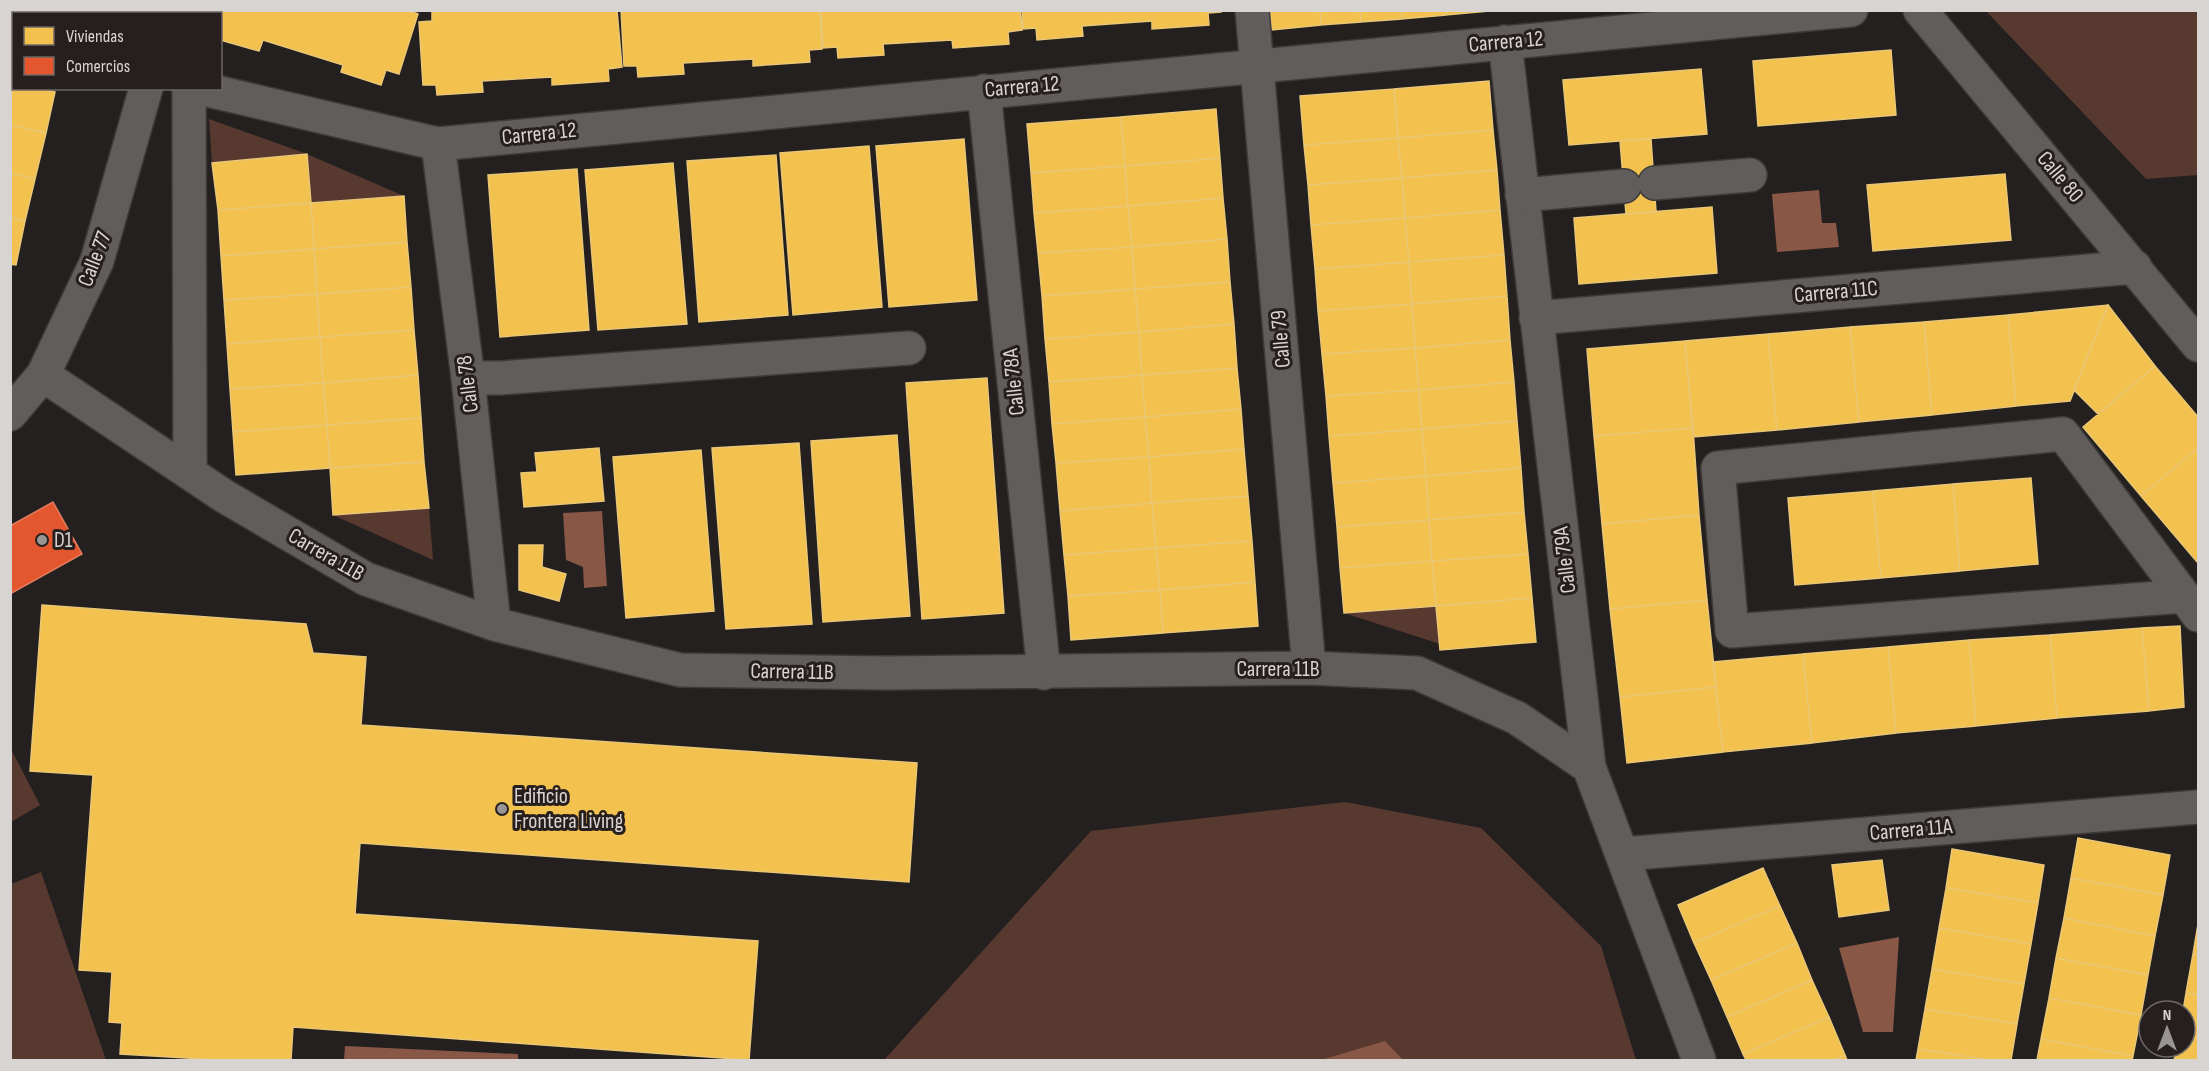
<svg xmlns="http://www.w3.org/2000/svg" width="2209" height="1071" viewBox="0 0 2209 1071" font-family="'Sofia Sans Condensed',sans-serif">
	<rect width="100%" height="100%" fill="#242020"/>
	<path fill="#583930" d="M 1986,11 L 2198,11 L 2198,175 L 2146,179 Z
		M 209,119 L 307,154 L 404,196 L 311,203 L 307,154 L 212,163 Z
		M 429,508 L 433,560 L 333,515 Z
		M 1436,606 L 1440,644 L 1344,613 Z
		M 11,749 L 40,805 L 11,822 L 10,822 Z
		M 1345,802 L 1481,828 L 1601,946 L 1636,1060 L 884,1060 L 1091,831 Z
		M 41,872 L 106,1060 L 11,1060 L 11,884 Z"/>
	<path fill="#895746" d="M 1819,190 L 1822,223 L 1836,223 L 1839,247 L 1777,252 L 1772,194 Z
		M 602,511 L 607,586 L 584,588 L 583,567 L 566,560 L 563,513 Z
		M 1899,937 L 1893,1032 L 1863,1032 L 1839,948 Z
		M 1385,1041 L 1403,1060 L 1321,1060 Z
		M 345,1046 L 518,1054 L 518,1060 L 344,1060 Z"/>
	<path fill="#f2c14e" stroke="#eac776" stroke-width="1.5" d="M 10,10 L 73,10 L 72,14 L 14,14 L 14,35 L 10,34 Z
		M 211,10 L 407,10 L 418,14 L 399,74 L 386,70 L 381,85 L 341,72 L 343,65 L 263,40 L 259,51 L 220,40 L 220,14 L 210,14 Z
		M 432,10 L 617,10 L 622,67 L 608,69 L 609,81 L 552,85 L 552,77 L 482,81 L 483,92 L 437,95 L 436,85 L 423,85 L 419,22 L 432,21 Z
		M 621,10 L 820,10 L 822,49 L 809,50 L 810,62 L 753,66 L 753,59 L 683,63 L 684,74 L 638,77 L 637,66 L 624,66 Z
		M 821,10 L 1020,10 L 1022,30 L 1008,32 L 1009,44 L 953,48 L 952,40 L 883,44 L 884,55 L 838,58 L 837,47 L 823,48 Z
		M 1022,10 L 1221,10 L 1221,12 L 1208,13 L 1209,25 L 1152,29 L 1152,21 L 1082,26 L 1083,36 L 1037,40 L 1036,28 L 1023,29 Z
		M 1270,10 L 1320,10 L 1321,25 L 1272,30 Z
		M 1320,10 L 1360,10 L 1361,22 L 1321,25 Z
		M 1360,10 L 1402,10 L 1402,19 L 1361,22 Z
		M 1402,10 L 1446,10 L 1446,15 L 1402,19 Z
		M 1446,10 L 1489,10 L 1489,11 L 1446,15 Z
		M 10,34 L 14,35 L 14,82 L 10,81 Z
		M 1891,50 L 1896,115 L 1758,126 L 1753,61 Z
		M 1701,69 L 1707,134 L 1569,145 L 1563,80 Z
		M 10,81 L 14,82 L 14,88 L 41,88 L 55,92 L 46,133 L 10,125 Z
		M 1489,81 L 1493,130 L 1398,138 L 1394,89 Z
		M 1394,89 L 1398,138 L 1304,145 L 1300,96 Z
		M 1216,109 L 1220,158 L 1125,166 L 1121,117 Z
		M 1121,117 L 1125,166 L 1031,173 L 1027,124 Z
		M 10,125 L 46,133 L 35,179 L 10,173 Z
		M 1493,130 L 1497,170 L 1402,178 L 1398,138 Z
		M 1398,138 L 1402,178 L 1308,185 L 1304,145 Z
		M 964,139 L 977,300 L 889,307 L 876,146 Z
		M 1651,139 L 1656,212 L 1626,214 L 1620,141 Z
		M 869,146 L 882,307 L 793,315 L 780,153 Z
		M 307,154 L 311,203 L 218,210 L 212,163 Z
		M 776,155 L 788,315 L 699,322 L 687,161 Z
		M 1220,158 L 1223,198 L 1128,206 L 1125,166 Z
		M 673,163 L 687,324 L 598,330 L 585,170 Z
		M 1125,166 L 1128,206 L 1034,213 L 1031,173 Z
		M 577,169 L 589,330 L 500,337 L 488,175 Z
		M 1497,170 L 1500,210 L 1405,218 L 1402,178 Z
		M 10,173 L 35,179 L 25,221 L 10,217 Z
		M 2005,174 L 2011,240 L 1873,251 L 1867,185 Z
		M 1402,178 L 1405,218 L 1311,225 L 1308,185 Z
		M 404,196 L 407,242 L 314,249 L 311,203 Z
		M 1223,198 L 1227,239 L 1132,247 L 1128,206 Z
		M 311,203 L 314,249 L 221,256 L 218,210 Z
		M 1128,206 L 1132,247 L 1038,253 L 1034,213 Z
		M 1712,207 L 1717,273 L 1579,284 L 1574,218 Z
		M 1500,210 L 1504,255 L 1409,262 L 1405,218 Z
		M 10,217 L 25,221 L 16,265 L 10,264 Z
		M 1405,218 L 1409,262 L 1315,269 L 1311,225 Z
		M 1227,239 L 1230,282 L 1135,289 L 1132,247 Z
		M 407,242 L 411,287 L 317,294 L 314,249 Z
		M 1132,247 L 1135,289 L 1042,296 L 1038,253 Z
		M 314,249 L 317,294 L 224,300 L 221,256 Z
		M 1504,255 L 1507,296 L 1412,304 L 1409,262 Z
		M 1409,262 L 1412,304 L 1318,311 L 1315,269 Z
		M 1230,282 L 1234,324 L 1139,332 L 1135,289 Z
		M 411,287 L 414,330 L 320,337 L 317,294 Z
		M 1135,289 L 1139,332 L 1045,339 L 1042,296 Z
		M 317,294 L 320,337 L 227,344 L 224,300 Z
		M 1507,296 L 1510,340 L 1415,348 L 1412,304 Z
		M 1412,304 L 1415,348 L 1322,354 L 1318,311 Z
		M 2108,305 L 2070,401 L 2016,406 L 2008,315 Z
		M 2108,305 L 2155,366 L 2098,414 L 2074,390 Z
		M 2008,315 L 2016,406 L 1932,415 L 1924,322 Z
		M 1924,322 L 1932,415 L 1859,422 L 1850,327 Z
		M 1234,324 L 1237,368 L 1142,375 L 1139,332 Z
		M 1850,327 L 1859,422 L 1777,430 L 1768,334 Z
		M 414,330 L 418,375 L 323,383 L 320,337 Z
		M 1139,332 L 1142,375 L 1049,382 L 1045,339 Z
		M 1768,334 L 1777,430 L 1693,437 L 1685,341 Z
		M 320,337 L 323,383 L 230,389 L 227,344 Z
		M 1510,340 L 1514,382 L 1419,390 L 1415,348 Z
		M 1685,341 L 1693,428 L 1594,436 L 1587,349 Z
		M 1415,348 L 1419,390 L 1326,396 L 1322,354 Z
		M 2155,366 L 2198,417 L 2198,448 L 2141,496 L 2083,427 Z
		M 1237,368 L 1241,409 L 1145,417 L 1142,375 Z
		M 418,375 L 421,418 L 327,425 L 323,383 Z
		M 1142,375 L 1145,417 L 1052,424 L 1049,382 Z
		M 987,378 L 1004,613 L 922,619 L 906,383 Z
		M 1514,382 L 1517,421 L 1422,429 L 1419,390 Z
		M 323,383 L 327,425 L 233,432 L 230,389 Z
		M 1419,390 L 1422,429 L 1329,436 L 1326,396 Z
		M 1241,409 L 1244,449 L 1149,457 L 1145,417 Z
		M 1145,417 L 1149,457 L 1056,463 L 1052,424 Z
		M 421,418 L 424,462 L 330,468 L 327,425 Z
		M 1517,421 L 1521,468 L 1426,476 L 1422,429 Z
		M 327,425 L 330,468 L 236,475 L 233,432 Z
		M 1693,428 L 1699,515 L 1602,524 L 1594,436 Z
		M 1422,429 L 1426,476 L 1333,483 L 1329,436 Z
		M 897,435 L 910,616 L 823,622 L 811,441 Z
		M 799,443 L 812,624 L 726,629 L 712,448 Z
		M 599,448 L 604,501 L 524,507 L 521,473 L 537,472 L 535,453 Z
		M 2198,448 L 2198,563 L 2141,496 Z
		M 1244,449 L 1248,496 L 1152,503 L 1149,457 Z
		M 701,450 L 714,611 L 626,618 L 613,457 Z
		M 1149,457 L 1152,503 L 1060,511 L 1056,463 Z
		M 424,462 L 429,508 L 333,515 L 330,468 Z
		M 1521,468 L 1524,512 L 1429,520 L 1426,476 Z
		M 1426,476 L 1429,520 L 1337,527 L 1333,483 Z
		M 2031,478 L 2038,564 L 1960,571 L 1953,484 Z
		M 1953,484 L 1960,571 L 1881,578 L 1873,491 Z
		M 1873,491 L 1881,578 L 1795,585 L 1788,498 Z
		M 1248,496 L 1252,541 L 1156,548 L 1152,503 Z
		M 1152,503 L 1156,548 L 1064,555 L 1060,511 Z
		M 1524,512 L 1528,554 L 1432,561 L 1429,520 Z
		M 1699,515 L 1707,600 L 1610,609 L 1602,524 Z
		M 1429,520 L 1432,561 L 1340,568 L 1337,527 Z
		M 1252,541 L 1255,582 L 1160,590 L 1156,548 Z
		M 519,545 L 543,545 L 542,567 L 566,574 L 559,601 L 519,590 Z
		M 1156,548 L 1160,590 L 1068,596 L 1064,555 Z
		M 1528,554 L 1532,598 L 1436,606 L 1432,561 Z
		M 1432,561 L 1436,606 L 1344,613 L 1340,568 Z
		M 1255,582 L 1258,626 L 1163,633 L 1160,590 Z
		M 1160,590 L 1163,633 L 1071,640 L 1068,596 Z
		M 1532,598 L 1536,642 L 1440,650 L 1436,606 Z
		M 1707,600 L 1716,687 L 1620,697 L 1610,609 Z
		M 42,605 L 306,624 L 313,653 L 366,657 L 361,725 L 917,763 L 909,882 L 360,843 L 355,914 L 758,941 L 749,1060 L 293,1027 L 291,1060 L 220,1060 L 120,1054 L 122,1023 L 109,1022 L 112,972 L 79,970 L 93,775 L 30,771 Z
		M 2180,626 L 2184,707 L 2149,711 L 2142,628 Z
		M 2142,628 L 2149,711 L 2057,718 L 2050,635 Z
		M 2050,635 L 2057,718 L 1976,726 L 1969,640 Z
		M 1969,640 L 1976,726 L 1896,733 L 1888,647 Z
		M 1888,647 L 1896,733 L 1812,743 L 1803,654 Z
		M 1803,654 L 1812,743 L 1723,752 L 1713,662 Z
		M 1716,687 L 1723,752 L 1627,763 L 1620,697 Z
		M 2078,838 L 2170,855 L 2163,895 L 2071,878 Z
		M 1952,849 L 2044,865 L 2038,903 L 1946,888 Z
		M 1882,860 L 1889,910 L 1839,917 L 1832,865 Z
		M 1763,868 L 1780,906 L 1694,943 L 1678,905 Z
		M 2071,878 L 2163,895 L 2155,936 L 2064,918 Z
		M 1946,888 L 2038,903 L 2031,944 L 1939,928 Z
		M 1780,906 L 1797,943 L 1711,980 L 1694,943 Z
		M 2064,918 L 2155,936 L 2148,975 L 2056,958 Z
		M 2198,924 L 2198,955 L 2193,954 Z
		M 1939,928 L 2031,944 L 2024,984 L 1932,969 Z
		M 1797,943 L 1812,980 L 1727,1017 L 1711,980 Z
		M 2193,954 L 2198,955 L 2198,995 L 2186,993 Z
		M 2056,958 L 2148,975 L 2141,1015 L 2049,998 Z
		M 1932,969 L 2024,984 L 2017,1024 L 1925,1009 Z
		M 1812,980 L 1829,1017 L 1743,1054 L 1727,1017 Z
		M 2186,993 L 2198,995 L 2198,1038 L 2185,1036 L 2183,1011 Z
		M 2049,998 L 2141,1015 L 2133,1056 L 2041,1039 Z
		M 1925,1009 L 2017,1024 L 2011,1060 L 1990,1060 L 1918,1049 Z
		M 1829,1017 L 1845,1055 L 1833,1060 L 1746,1060 L 1743,1054 Z
		M 2185,1036 L 2198,1038 L 2198,1060 L 2174,1060 L 2177,1047 L 2185,1047 Z
		M 2041,1039 L 2133,1056 L 2132,1060 L 2037,1060 Z
		M 1918,1049 L 1990,1060 L 1916,1060 Z
		M 1845,1055 L 1847,1060 L 1833,1060 Z"/>
	<path fill="#e4572e" stroke="#e07c5f" stroke-width="1.5" d="M 53,502 L 82,554 L 10,594 L 10,526 Z"/>
	<g fill="none" stroke-linecap="round" stroke-linejoin="round">
		<defs>
			<path id="minor" d="M 1252,10 L 1309,668
				M 1920,10 L 2198,345
				M 162,14 L 163,10
				M 1505,42 L 1589,767 L 1699,1060
				M 189,88 L 190,473
				M 199,88 L 438,144 L 1851,10
				M 984,91 L 1044,673
				M 438,144 L 468,378 L 494,624
				M 1655,183 L 1750,175
				M 1522,195 L 1624,186
				M 1536,318 L 2135,267
				M 43,375 L 224,496 L 366,579 L 494,624 L 680,670 L 886,673 L 1309,668 L 1417,673 L 1517,718 L 1589,767
				M 468,378 L 500,378 L 909,348
				M 10,414 L 43,375 L 97,261 L 146,88
				M 2184,596 L 1732,631 L 1718,468 L 2063,434 L 2184,596 L 2198,615
				M 1623,854 L 2198,807"/>
		</defs>
		<use href="#minor" stroke="#3e3a3a" stroke-width="36"/>
		<use href="#minor" stroke="#605d5c" stroke-width="33"/>
	</g>
	<g fill="#999594" stroke="#261f1e" stroke-width="2">
		<circle cx="42" cy="540" r="6"/>
		<circle cx="502" cy="809" r="6"/>
	</g>
	<g text-anchor="middle" dominant-baseline="central" stroke-width="6" stroke-linejoin="round" paint-order="stroke">
		<g font-size="22" fill="#d8d4d2" stroke="#261f1e">
			<text transform="translate(1506 42) rotate(-5)">Carrera 12</text>
			<text transform="translate(1022 87) rotate(-5)">Carrera 12</text>
			<text transform="translate(539 134) rotate(-6)">Carrera 12</text>
			<text transform="translate(2060 177) rotate(50)">Calle 80</text>
			<text transform="translate(95 259) rotate(-69)">Calle 77</text>
			<text transform="translate(1836 292) rotate(-5)">Carrera 11C</text>
			<text transform="translate(1281 339) rotate(-95)">Calle 79</text>
			<text transform="translate(1014 382) rotate(-96)">Calle 78A</text>
			<text transform="translate(468 384) rotate(-97)">Calle 78</text>
			<text transform="translate(326 555) rotate(30)">Carrera 11B</text>
			<text transform="translate(1565 560) rotate(-97)">Calle 79A</text>
			<text x="1278" y="669">Carrera 11B</text>
			<text transform="translate(792 672) rotate(1)">Carrera 11B</text>
			<text transform="translate(1911 830) rotate(-5)">Carrera 11A</text>
		</g>
		<g font-size="22" fill="#d8d4d2" stroke="#261f1e" text-anchor="start">
			<text x="54" y="540">D1</text>
			<text x="514" y="796">Edificio<tspan x="514" dy="25">Frontera Living</tspan></text>
		</g>
	</g>
	<rect width="2209" height="1071" fill="none" stroke="#d8d4d2" stroke-width="24"/>
	<rect x="12" y="12" width="210" height="78" fill="#261f1e" stroke="#6d6766" stroke-width="1.5"/>
	<rect x="24" y="27" width="30" height="18" fill="#f2c14e" stroke="#6d6766" stroke-width="1.5"/>
	<text x="66" y="42" font-size="18" fill="#d8d4d2">Viviendas</text>
	<rect x="24" y="57" width="30" height="18" fill="#e4572e" stroke="#6d6766" stroke-width="1.5"/>
	<text x="66" y="72" font-size="18" fill="#d8d4d2">Comercios</text>
	<g transform="translate(2167 1029)"><circle r="28" fill="#261f1e" stroke="#6d6766" stroke-width="1.5"/>
	<path d="M0-4.5L10 22L0 15L-10 22Z" fill="#999594"/>
	<text y="-9" font-size="16" font-weight="bold" text-anchor="middle" fill="#d8d4d2">N</text>
	</g>
</svg>
